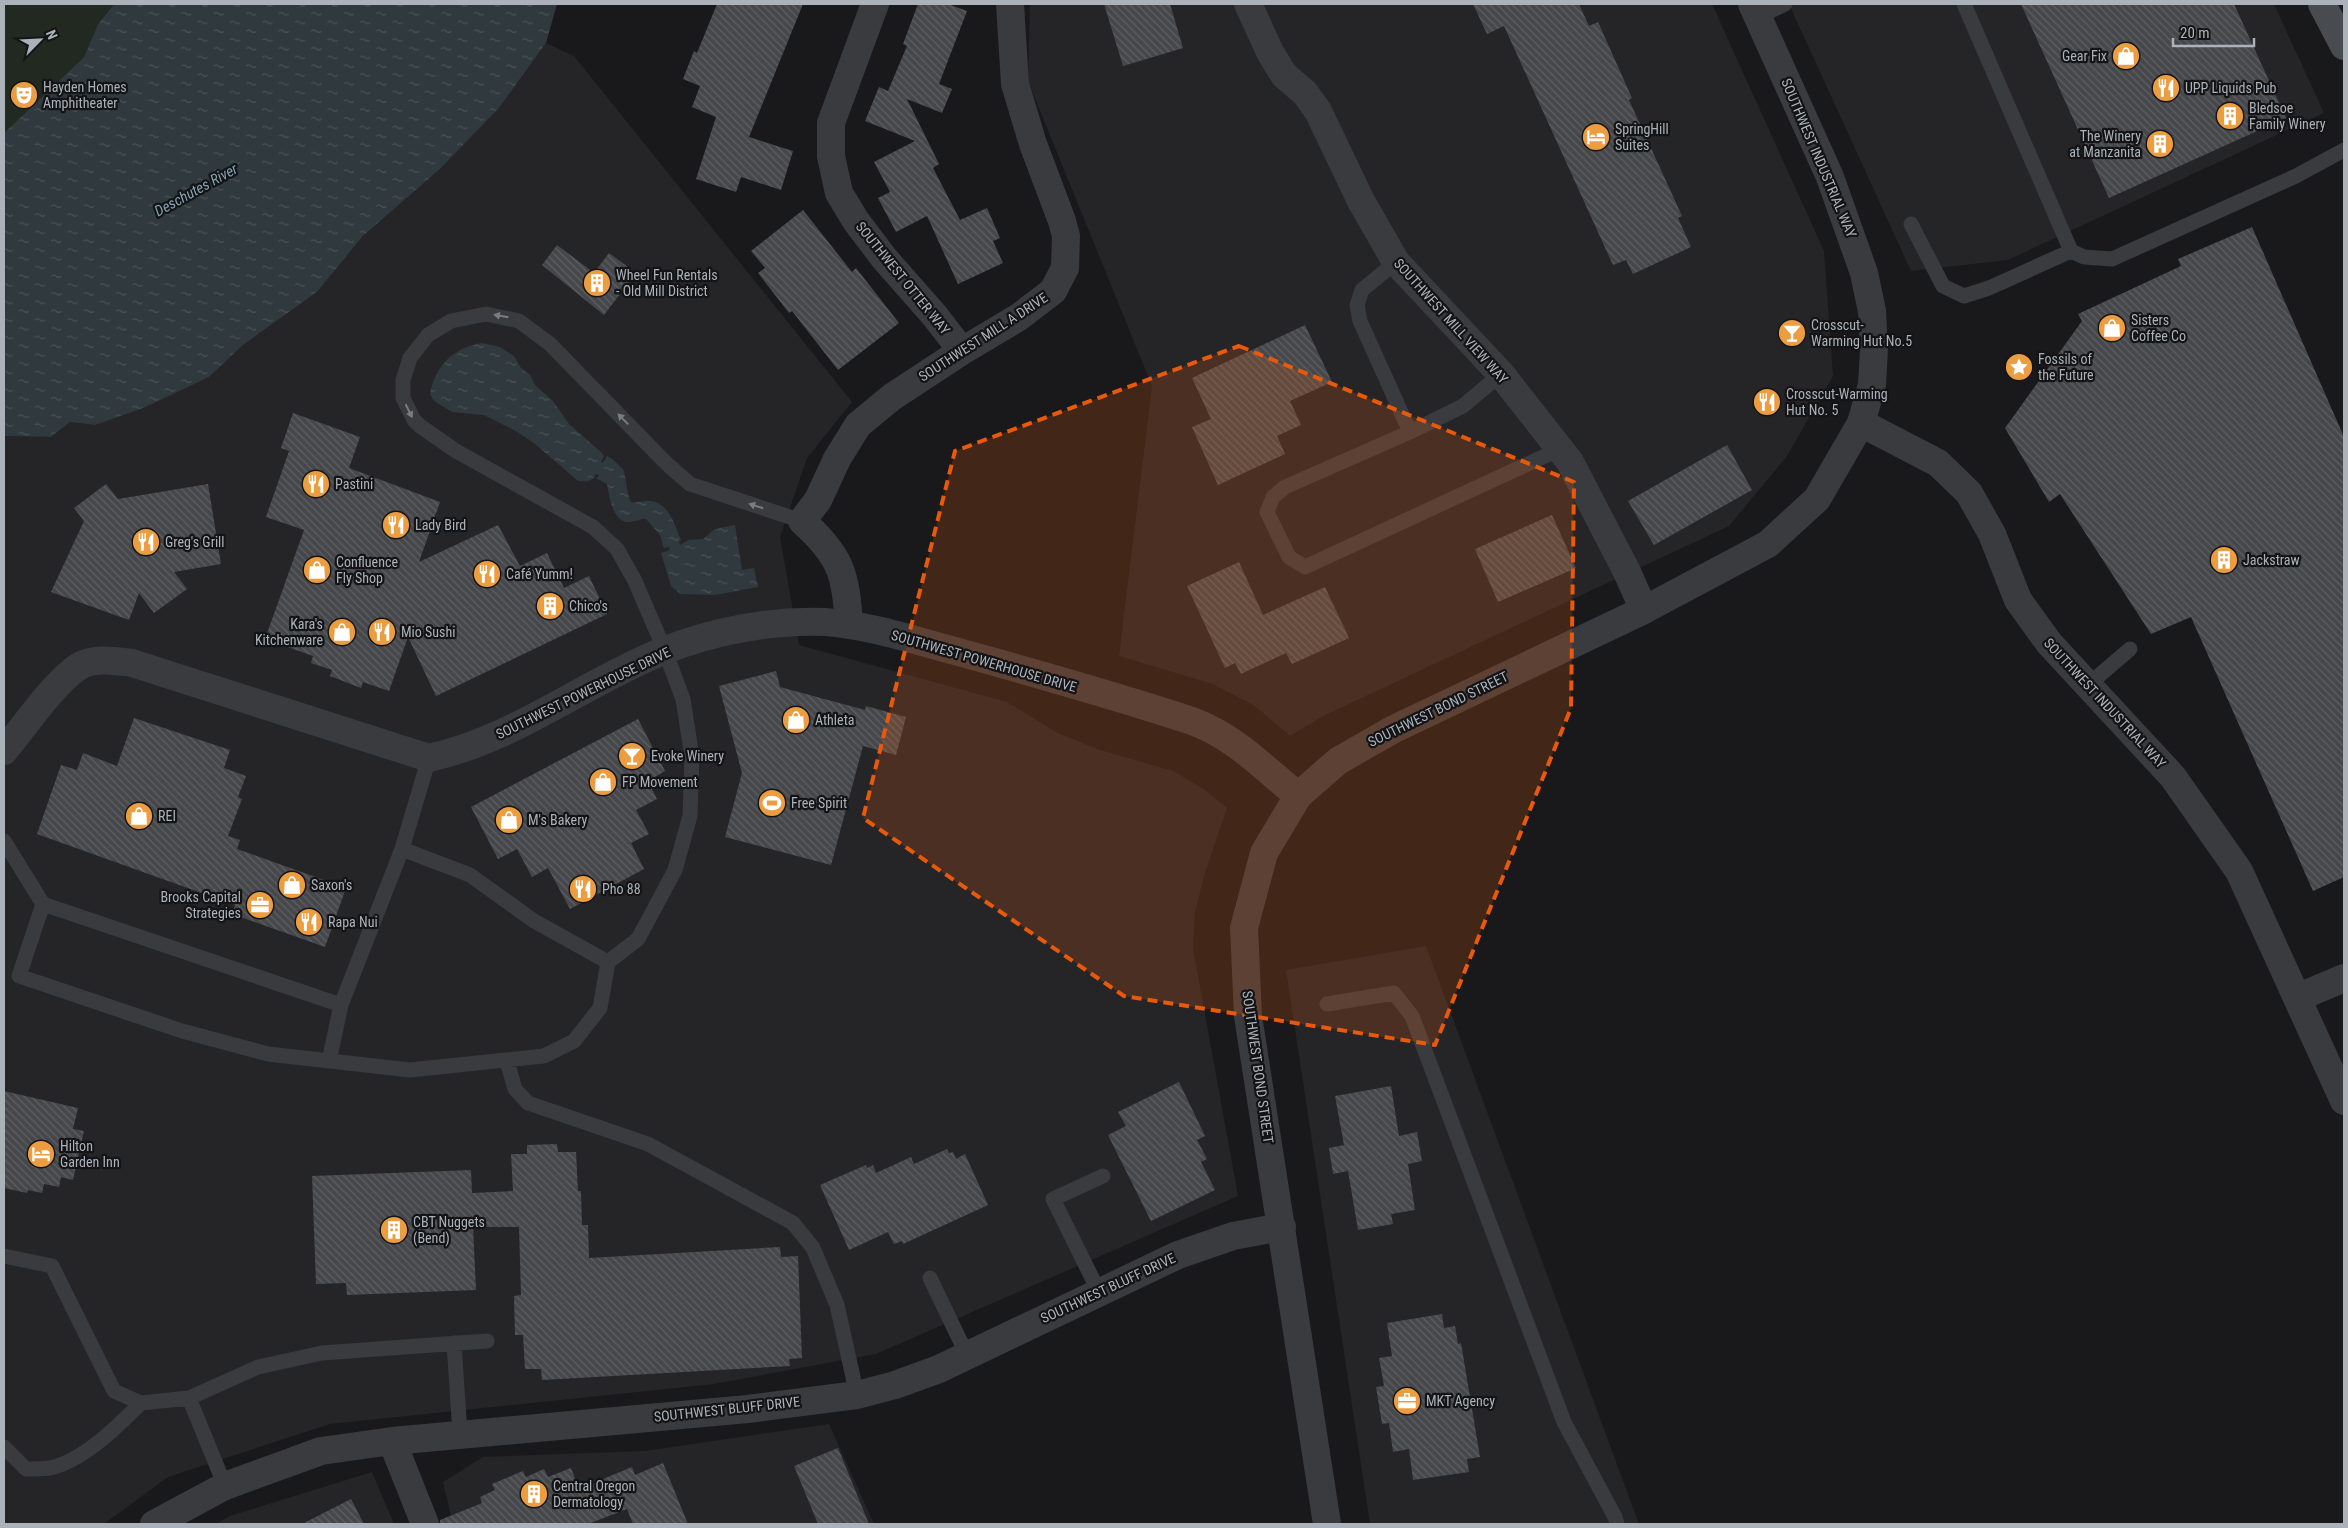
<svg xmlns="http://www.w3.org/2000/svg" width="2348" height="1528" viewBox="0 0 2348 1528" font-family="'Roboto Condensed',sans-serif">
	<defs>
		<pattern id="water-ripples" width="26" height="14" patternUnits="userSpaceOnUse" patternTransform="scale(1.25)"><rect width="26" height="14" fill="#2f393e"/><path d="M2 4q2-2 4 0t4 0M15 11q2-2 4 0t4 0" fill="none" stroke="#4a5358"/></pattern>
		<pattern id="building-back-hatch" width="6" height="6" patternUnits="userSpaceOnUse" patternTransform="scale(1.25)"><rect width="6" height="6" fill="#45474b"/><path d="M-1 5l2 2M0 0l6 6M5-1l2 2" fill="none" stroke="#5d5f63"/></pattern>
	</defs>
	<rect width="100%" height="100%" fill="#19191b"/>
	<path fill="#252528" d="M 1030,4 L 1712,4 L 1824,251 L 1833,376 L 1787,456 L 1729,526 L 1323,716 L 1290,736 L 1255,706 L 1213,684 L 1119,656 L 1152,386 L 1028,81 Z
		M 1789,4 L 2274,4 L 2324,113 L 2008,260 L 1911,271 Z
		M 546,43 L 574,56 L 852,402 L 807,458 L 780,537 L 799,645 L 1007,702 L 1056,732 L 1097,749 L 1173,771 L 1204,789 L 1227,808 L 1205,873 L 1195,912 L 1193,948 L 1238,1196 L 876,1354 L 714,1384 L 330,1424 L 168,1477 L 104,1524 L 4,1524 L 4,436 L 51,437 L 70,422 L 95,425 L 209,377 L 243,345 L 317,292 L 363,236 L 440,169 L 499,108 Z
		M 1426,946 L 1639,1524 L 1370,1524 L 1286,970 Z
		M 829,1424 L 874,1524 L 453,1524 L 443,1482 L 483,1457 L 645,1451 Z
		M 372,1472 L 394,1524 L 216,1524 L 230,1516 Z"/>
	<path fill="#212921" d="M 4,4 L 114,4 L 98,24 L 84,57 L 4,133 Z"/>
	<path fill="url(#water-ripples)" d="M 114,4 L 557,4 L 546,43 L 499,108 L 440,169 L 363,236 L 317,292 L 243,345 L 209,377 L 143,408 L 95,425 L 70,422 L 51,437 L 4,436 L 4,133 L 84,57 L 98,24 Z
		M 482,343 L 500,347 L 514,356 L 521,368 L 530,375 L 535,385 L 553,401 L 569,424 L 602,453 L 604,456 L 601,462 L 603,463 L 607,456 C 613,458 618,465 623,469 C 627,480 626,492 631,502 C 638,503 645,500 651,501 C 670,504 675,526 681,540 L 679,542 L 680,545 L 689,540 L 703,539 L 715,529 L 735,525 L 742,570 L 754,568 L 758,587 L 715,595 L 680,594 L 671,586 L 661,553 L 670,550 L 669,547 L 664,548 L 660,535 L 646,519 C 640,518 633,523 626,522 C 612,519 609,495 607,484 L 597,479 L 599,475 L 596,474 C 592,482 585,483 577,480 L 534,443 L 514,430 L 484,415 L 452,412 L 434,401 L 430,394 C 435,366 454,347 482,343 Z"/>
	<path fill="url(#building-back-hatch)" d="M 717,4 L 803,4 L 749,137 L 793,151 L 781,190 L 741,177 L 736,192 L 696,179 L 716,117 L 692,107 L 700,86 L 683,79 L 694,51 L 697,53 Z
		M 918,4 L 948,4 L 967,11 L 939,84 L 952,89 L 942,113 L 907,99 L 939,164 L 933,168 L 960,220 L 987,208 L 1000,238 L 993,241 L 1003,263 L 958,284 L 927,216 L 896,232 L 878,198 L 890,192 L 874,162 L 915,141 L 865,121 L 879,87 L 888,91 L 907,46 L 903,44 Z
		M 1104,4 L 1170,4 L 1183,48 L 1123,66 Z
		M 1473,4 L 1579,4 L 1589,26 L 1598,22 L 1632,98 L 1629,100 L 1682,216 L 1678,218 L 1691,247 L 1633,274 L 1626,260 L 1613,265 L 1504,26 L 1487,34 Z
		M 2021,4 L 2234,4 L 2286,118 L 2109,198 Z
		M 803,210 L 852,272 L 856,268 L 899,323 L 838,370 L 792,311 L 789,313 L 758,273 L 765,268 L 751,251 Z
		M 2252,227 L 2344,437 L 2344,877 L 2313,891 L 2191,617 L 2151,634 L 2060,494 L 2049,502 L 2005,428 L 2082,321 L 2078,314 L 2181,266 L 2178,259 Z
		M 557,245 L 594,273 L 609,253 L 636,273 L 604,315 L 542,265 Z
		M 1305,325 L 1332,382 L 1290,401 L 1301,425 L 1277,436 L 1285,454 L 1218,485 L 1192,427 L 1211,419 L 1192,378 Z
		M 293,413 L 360,437 L 349,468 L 440,502 L 419,562 L 498,525 L 520,566 L 547,553 L 564,588 L 589,576 L 607,614 L 436,696 L 408,637 L 389,691 L 363,682 L 361,688 L 330,676 L 332,670 L 311,663 L 313,656 L 265,639 L 304,530 L 266,517 L 289,451 L 281,448 Z
		M 1727,445 L 1752,490 L 1654,545 L 1628,501 Z
		M 106,484 L 118,499 L 208,484 L 221,564 L 174,572 L 187,589 L 154,613 L 139,593 L 129,620 L 51,592 L 84,521 L 74,508 Z
		M 1552,515 L 1576,568 L 1498,602 L 1475,549 Z
		M 1239,562 L 1263,615 L 1325,587 L 1349,638 L 1292,664 L 1286,653 L 1241,674 L 1235,663 L 1225,668 L 1187,586 Z
		M 776,671 L 780,687 L 865,710 L 866,706 L 906,717 L 896,755 L 863,746 L 831,865 L 725,837 L 742,773 L 719,686 Z
		M 134,718 L 230,750 L 224,768 L 246,776 L 238,797 L 242,799 L 228,836 L 240,840 L 237,849 L 346,888 L 325,947 L 232,914 L 235,905 L 37,834 L 61,765 L 77,770 L 83,753 L 117,766 Z
		M 638,719 L 665,771 L 648,781 L 657,799 L 636,810 L 649,834 L 631,843 L 644,869 L 570,909 L 548,868 L 532,877 L 517,849 L 498,859 L 471,807 Z
		M 1179,1082 L 1205,1136 L 1197,1140 L 1207,1159 L 1201,1162 L 1215,1190 L 1151,1221 L 1108,1135 L 1126,1126 L 1118,1112 Z
		M 1391,1086 L 1399,1136 L 1417,1132 L 1422,1161 L 1408,1164 L 1415,1210 L 1391,1214 L 1393,1224 L 1358,1230 L 1348,1171 L 1333,1174 L 1329,1148 L 1344,1145 L 1335,1096 Z
		M 4,1091 L 78,1108 L 73,1129 L 84,1131 L 73,1180 L 61,1177 L 59,1187 L 44,1184 L 42,1193 L 28,1190 L 27,1193 L 4,1188 Z
		M 557,1144 L 558,1152 L 576,1152 L 578,1191 L 581,1191 L 582,1225 L 588,1225 L 589,1258 L 780,1247 L 781,1257 L 798,1256 L 802,1358 L 789,1359 L 790,1366 L 542,1380 L 541,1369 L 525,1369 L 523,1335 L 515,1335 L 514,1296 L 521,1295 L 519,1227 L 473,1227 L 476,1290 L 347,1295 L 346,1283 L 316,1284 L 312,1176 L 471,1170 L 472,1193 L 513,1191 L 511,1154 L 527,1154 L 527,1145 Z
		M 947,1149 L 949,1153 L 953,1152 L 956,1159 L 965,1154 L 988,1205 L 903,1244 L 902,1241 L 894,1244 L 888,1232 L 849,1250 L 820,1185 L 866,1165 L 867,1168 L 873,1165 L 876,1173 L 911,1157 L 914,1164 Z
		M 1442,1314 L 1444,1328 L 1455,1326 L 1458,1344 L 1461,1343 L 1480,1457 L 1467,1459 L 1469,1472 L 1413,1480 L 1409,1449 L 1393,1452 L 1389,1423 L 1382,1424 L 1376,1387 L 1384,1386 L 1379,1358 L 1392,1356 L 1387,1323 Z
		M 838,1448 L 869,1524 L 818,1524 L 794,1466 Z
		M 663,1463 L 688,1524 L 633,1524 L 627,1509 L 588,1524 L 440,1524 L 440,1520 L 482,1503 L 480,1497 L 495,1490 L 492,1484 L 523,1471 L 526,1477 L 544,1469 L 548,1477 L 571,1468 L 579,1489 L 632,1467 L 635,1475 Z
		M 351,1499 L 364,1524 L 302,1524 Z"/>
	<g fill="none" stroke-linecap="round" stroke-linejoin="round">
		<path stroke="#3a3b3f" stroke-width="15" d="M 1758,17 L 1785,4
			M 1911,224 L 1943,286 L 1964,296 L 1989,288 L 2071,251 L 1964,4
			M 2071,251 L 2084,257 L 2112,259 L 2296,176 L 2344,150
			M 1396,262 L 1362,290 L 1357,305 L 1360,321 L 1410,432 L 1285,487 L 1273,497 L 1267,512 L 1289,557 L 1305,567 L 1560,449
			M 1410,432 L 1463,406 L 1501,374
			M 2088,685 L 2130,649
			M 4,841 L 43,904 L 341,1005 L 402,849 L 429,758
			M 402,849 L 470,875 L 534,921 L 608,962
			M 43,904 L 19,976 L 182,1031 L 268,1054 L 410,1070 L 544,1056 L 574,1041 L 600,1008 L 608,962 L 638,939 L 675,870 L 690,816 L 692,757 L 683,699 L 665,651 L 635,581 L 617,549 L 593,527 L 456,451 L 420,426 L 414,420 L 403,398 L 403,380 L 410,358 L 428,335 L 451,321 L 486,314 L 519,321 L 550,344 L 667,464 L 690,484 L 802,521
			M 1327,1004 L 1394,993 L 1412,1016 L 1564,1422 L 1615,1517 L 1617,1524
			M 329,1061 L 341,1005
			M 507,1061 L 515,1089 L 528,1103 L 648,1144 L 793,1223 L 813,1248 L 837,1305 L 857,1395
			M 4,1256 L 52,1266 L 114,1391 L 141,1403 L 189,1398 L 258,1367 L 322,1353 L 487,1341
			M 930,1278 L 967,1355
			M 1099,1292 L 1053,1199 L 1103,1176
			M 454,1343 L 460,1434
			M 189,1398 L 225,1486
			M 4,1447 L 26,1469 C 34,1469 42,1469 50,1468 C 83,1461 118,1426 141,1403"/>
		<path stroke="#3a3b3f" stroke-width="28" d="M 875,4 L 831,123 L 831,156 L 839,193 L 856,221 L 884,258 L 935,316 L 962,351
			M 1248,4 L 1270,52 L 1284,75 L 1305,93 L 1318,111 L 1361,201 L 1396,262 L 1501,374 L 1570,462 L 1627,572 L 1644,610
			M 1861,423 L 1938,463 L 1969,493 L 1992,534 L 2018,600 L 2049,643 L 2173,777 L 2239,871 L 2344,1101
			M 849,625 C 846,574 841,556 802,521 L 818,500 L 837,459 L 858,425 L 892,397 L 962,351 L 1019,317 L 1053,291 L 1065,268 L 1066,236 L 1062,221 L 1033,144 L 1015,84 L 1010,4
			M 4,751 C 23,728 55,682 78,667 C 93,657 115,661 132,663 L 429,758 C 515,739 582,684 663,651 C 713,631 771,620 825,622 C 869,625 913,640 955,651 C 1034,673 1114,695 1192,721 C 1234,736 1264,768 1298,796
			M 2297,998 L 2344,978
			M 392,1441 L 425,1524
			M 154,1524 L 225,1486 L 321,1451 L 392,1441 L 748,1409 L 857,1395 L 895,1385 L 939,1369 L 1178,1255 L 1233,1236 L 1282,1227"/>
		<path stroke="#3a3b3f" stroke-width="28" d="M 1327,1524 L 1248,1016 L 1244,928 L 1264,853 L 1298,796 L 1338,761 L 1394,729 L 1644,610 L 1768,544 L 1817,499 L 1861,423 L 1872,385 L 1874,349 L 1872,311 L 1864,273 L 1830,177 L 1752,4"/>
		<path stroke="#484b4f" stroke-width="28" d="M 2322,4 L 2344,46"/>
	</g>
	<defs><path id="oneway-solid" d="M-6-.8H1V-3.2L6.5 0L1 3.2V.8H-6Z" transform="scale(1.25)"/></defs>
	<g fill="#787c83">
		<use href="#oneway-solid" transform="translate(501 316) rotate(-170)"/>
		<use href="#oneway-solid" transform="translate(409 411) rotate(63)"/>
		<use href="#oneway-solid" transform="translate(623 419) rotate(-134)"/>
		<use href="#oneway-solid" transform="translate(756 506) rotate(-162)"/>
	</g>
	<path fill="#e8590c" fill-opacity="0.2" stroke="#e8590c" stroke-width="4" stroke-dasharray="10 6" stroke-linejoin="round" d="M 1239,346 L 1574,482 L 1571,708 L 1435,1045 L 1124,996 L 863,818 L 955,451 Z"/>
	<defs>
		<symbol id="shop-disc" viewBox="-11 -11 22 22"><circle r="9.5" fill="#eb9d40" stroke="#141416"/><path d="M-5-2.5h2.3a2.7 3.5 0 0 1 5.4 0H5L5.5 6h-11ZM-1.5-2.5h3a1.5 2.3 0 0 0-3 0Z" fill="#fff"/></symbol>
		<symbol id="restaurant-disc" viewBox="-11 -11 22 22"><circle r="9.5" fill="#eb9d40" stroke="#141416"/><path d="M-5-6h1v4h1v-4h1v4h1v-4h1v5L-1.5 .5V6h-2V.5L-5-1ZM5-6V6H3V1.5H1.5Q1.5-4 5-6Z" fill="#fff"/></symbol>
		<symbol id="theatre-disc" viewBox="-11 -11 22 22"><circle r="9.5" fill="#eb9d40" stroke="#141416"/><path d="M-5-5.5Q0-4 5-5.5V0Q5 5 0 6Q-5 5-5 0ZM-3.3-2.5H-1v1.5H-3.3ZM1-2.5H3.3v1.5H1ZM-2.8 1Q0 5.5 2.8 1Z" fill="#fff"/></symbol>
		<symbol id="building-disc" viewBox="-11 -11 22 22"><circle r="9.5" fill="#eb9d40" stroke="#141416"/><path d="M-4-6H4V6H1V3H-1V6H-4ZM-2.5-4.3h1.7v1.8h-1.7ZM.8-4.3h1.7v1.8H.8ZM-2.5-1h1.7V.8h-1.7ZM.8-1h1.7V.8H.8Z" fill="#fff"/></symbol>
		<symbol id="hotel-disc" viewBox="-11 -11 22 22"><circle r="9.5" fill="#eb9d40" stroke="#141416"/><path d="M-6-4.5h1.5V1H6V5H4.5V3h-9V5H-6ZM-4 0a1.8 1.8 0 1 1 3.6 0ZM.5 0V-2.5h3Q6-2.5 6 0Z" fill="#fff"/></symbol>
		<symbol id="bar-disc" viewBox="-11 -11 22 22"><circle r="9.5" fill="#eb9d40" stroke="#141416"/><path d="M-6-5H6L.8 .8V4.5H3.5V6h-7V4.5H-.8V.8Z" fill="#fff"/></symbol>
		<symbol id="sight-disc" viewBox="-11 -11 22 22"><circle r="9.5" fill="#eb9d40" stroke="#141416"/><path d="M0-6L1.8-2.2L6-1.7L2.9 1.2L3.7 5.4L0 3.3L-3.7 5.4L-2.9 1.2L-6-1.7L-1.8-2.2Z" fill="#fff"/></symbol>
		<symbol id="stadium-disc" viewBox="-11 -11 22 22"><circle r="9.5" fill="#eb9d40" stroke="#141416"/><path d="M0-5a6.5 5 0 1 0 0 10a6.5 5 0 1 0 0-10ZM-3.5-1.8h7v3.6h-7Z" fill="#fff"/></symbol>
		<symbol id="office-disc" viewBox="-11 -11 22 22"><circle r="9.5" fill="#eb9d40" stroke="#141416"/><path d="M-6-3h4V-5.5h4V-3h4V5H-6ZM-1-4.5V-3h2v-1.5ZM-6 0V1H6V0Z" fill="#fff"/></symbol>
	</defs>
	<g fill-rule="evenodd">
		<use href="#shop-disc" x="2110" y="40" width="32" height="32"/>
		<use href="#restaurant-disc" x="2150" y="72" width="32" height="32"/>
		<use href="#theatre-disc" x="8" y="79" width="32" height="32"/>
		<use href="#building-disc" x="2214" y="100" width="32" height="32"/>
		<use href="#hotel-disc" x="1580" y="121" width="32" height="32"/>
		<use href="#building-disc" x="2144" y="128" width="32" height="32"/>
		<use href="#building-disc" x="581" y="267" width="32" height="32"/>
		<use href="#shop-disc" x="2096" y="312" width="32" height="32"/>
		<use href="#bar-disc" x="1776" y="317" width="32" height="32"/>
		<use href="#sight-disc" x="2003" y="351" width="32" height="32"/>
		<use href="#restaurant-disc" x="1751" y="386" width="32" height="32"/>
		<use href="#restaurant-disc" x="300" y="468" width="32" height="32"/>
		<use href="#restaurant-disc" x="380" y="509" width="32" height="32"/>
		<use href="#restaurant-disc" x="130" y="526" width="32" height="32"/>
		<use href="#building-disc" x="2208" y="544" width="32" height="32"/>
		<use href="#shop-disc" x="301" y="554" width="32" height="32"/>
		<use href="#restaurant-disc" x="471" y="558" width="32" height="32"/>
		<use href="#building-disc" x="534" y="590" width="32" height="32"/>
		<use href="#shop-disc" x="326" y="616" width="32" height="32"/>
		<use href="#restaurant-disc" x="366" y="616" width="32" height="32"/>
		<use href="#shop-disc" x="780" y="704" width="32" height="32"/>
		<use href="#bar-disc" x="616" y="740" width="32" height="32"/>
		<use href="#shop-disc" x="587" y="766" width="32" height="32"/>
		<use href="#stadium-disc" x="756" y="787" width="32" height="32"/>
		<use href="#shop-disc" x="123" y="800" width="32" height="32"/>
		<use href="#shop-disc" x="493" y="804" width="32" height="32"/>
		<use href="#shop-disc" x="276" y="869" width="32" height="32"/>
		<use href="#restaurant-disc" x="567" y="873" width="32" height="32"/>
		<use href="#office-disc" x="244" y="889" width="32" height="32"/>
		<use href="#restaurant-disc" x="293" y="906" width="32" height="32"/>
		<use href="#hotel-disc" x="25" y="1138" width="32" height="32"/>
		<use href="#building-disc" x="378" y="1214" width="32" height="32"/>
		<use href="#office-disc" x="1391" y="1385" width="32" height="32"/>
		<use href="#building-disc" x="518" y="1478" width="32" height="32"/>
	</g>
	<g text-anchor="middle" dominant-baseline="central" stroke-width="4.5" stroke-linejoin="round" paint-order="stroke">
		<g font-size="14" fill="#abb2ba" stroke="#141416" text-anchor="start">
			<text x="2107" y="56" text-anchor="end">Gear Fix</text>
			<text x="43" y="87">Hayden Homes<tspan x="43" dy="16">Amphitheater</tspan></text>
			<text x="2185" y="88">UPP Liquids Pub</text>
			<text x="2249" y="108">Bledsoe<tspan x="2249" dy="16">Family Winery</tspan></text>
			<text x="1615" y="129">SpringHill<tspan x="1615" dy="16">Suites</tspan></text>
			<text x="2141" y="136" text-anchor="end">The Winery<tspan x="2141" dy="16">at Manzanita</tspan></text>
			<text x="616" y="275">Wheel Fun Rentals<tspan x="616" dy="16">- Old Mill District</tspan></text>
			<text x="2131" y="320">Sisters<tspan x="2131" dy="16">Coffee Co</tspan></text>
			<text x="1811" y="325">Crosscut-<tspan x="1811" dy="16">Warming Hut No.5</tspan></text>
			<text x="2038" y="359">Fossils of<tspan x="2038" dy="16">the Future</tspan></text>
			<text x="1786" y="394">Crosscut-Warming<tspan x="1786" dy="16">Hut No. 5</tspan></text>
			<text x="335" y="484">Pastini</text>
			<text x="415" y="525">Lady Bird</text>
			<text x="165" y="542">Greg's Grill</text>
			<text x="2243" y="560">Jackstraw</text>
			<text x="336" y="562">Confluence<tspan x="336" dy="16">Fly Shop</tspan></text>
			<text x="506" y="574">Café Yumm!</text>
			<text x="569" y="606">Chico's</text>
			<text x="323" y="624" text-anchor="end">Kara's<tspan x="323" dy="16">Kitchenware</tspan></text>
			<text x="401" y="632">Mio Sushi</text>
			<text x="815" y="720">Athleta</text>
			<text x="651" y="756">Evoke Winery</text>
			<text x="622" y="782">FP Movement</text>
			<text x="791" y="803">Free Spirit</text>
			<text x="158" y="816">REI</text>
			<text x="528" y="820">M's Bakery</text>
			<text x="311" y="885">Saxon's</text>
			<text x="602" y="889">Pho 88</text>
			<text x="241" y="897" text-anchor="end">Brooks Capital<tspan x="241" dy="16">Strategies</tspan></text>
			<text x="328" y="922">Rapa Nui</text>
			<text x="60" y="1146">Hilton<tspan x="60" dy="16">Garden Inn</tspan></text>
			<text x="413" y="1222">CBT Nuggets<tspan x="413" dy="16">(Bend)</tspan></text>
			<text x="1426" y="1401">MKT Agency</text>
			<text x="553" y="1486">Central Oregon<tspan x="553" dy="16">Dermatology</tspan></text>
		</g>
		<g font-size="14" fill="#abb2ba" stroke="#141416">
			<text transform="translate(1819 158) rotate(67)">SOUTHWEST INDUSTRIAL WAY</text>
			<text transform="translate(903 278) rotate(51)">SOUTHWEST OTTER WAY</text>
			<text transform="translate(1451 321) rotate(48)">SOUTHWEST MILL VIEW WAY</text>
			<text transform="translate(983 337) rotate(-33)">SOUTHWEST MILL A DRIVE</text>
			<text transform="translate(984 661) rotate(16)">SOUTHWEST POWERHOUSE DRIVE</text>
			<text transform="translate(583 693) rotate(-26)">SOUTHWEST POWERHOUSE DRIVE</text>
			<text transform="translate(2105 703) rotate(47)">SOUTHWEST INDUSTRIAL WAY</text>
			<text transform="translate(1438 709) rotate(-26)">SOUTHWEST BOND STREET</text>
			<text transform="translate(1258 1067) rotate(82)">SOUTHWEST BOND STREET</text>
			<text transform="translate(1108 1288) rotate(-25)">SOUTHWEST BLUFF DRIVE</text>
			<text transform="translate(727 1409) rotate(-6)">SOUTHWEST BLUFF DRIVE</text>
		</g>
		<g font-size="15" font-style="italic" fill="#84a3b3" stroke="#141416">
			<text transform="translate(196 190) rotate(-29)">Deschutes River</text>
		</g>
	</g>
	<rect width="2348" height="1528" fill="none" stroke="#abb2ba" stroke-width="10"/>
	<g transform="translate(40 40) rotate(66)" stroke="#141416" stroke-width="4" paint-order="stroke">
	<path d="M0-4L9 19L0 12L-9 19Z" fill="#abb2ba"/>
	<text y="-8" font-size="14" font-weight="bold" text-anchor="middle" fill="#abb2ba">N</text>
	</g>
	<path d="M2173 38v8h81v-8" fill="none" stroke="#abb2ba" stroke-width="2.5"/>
	<text x="2180" y="38" font-size="15" fill="#abb2ba" stroke="#141416" stroke-width="4" paint-order="stroke">20 m</text>
</svg>
